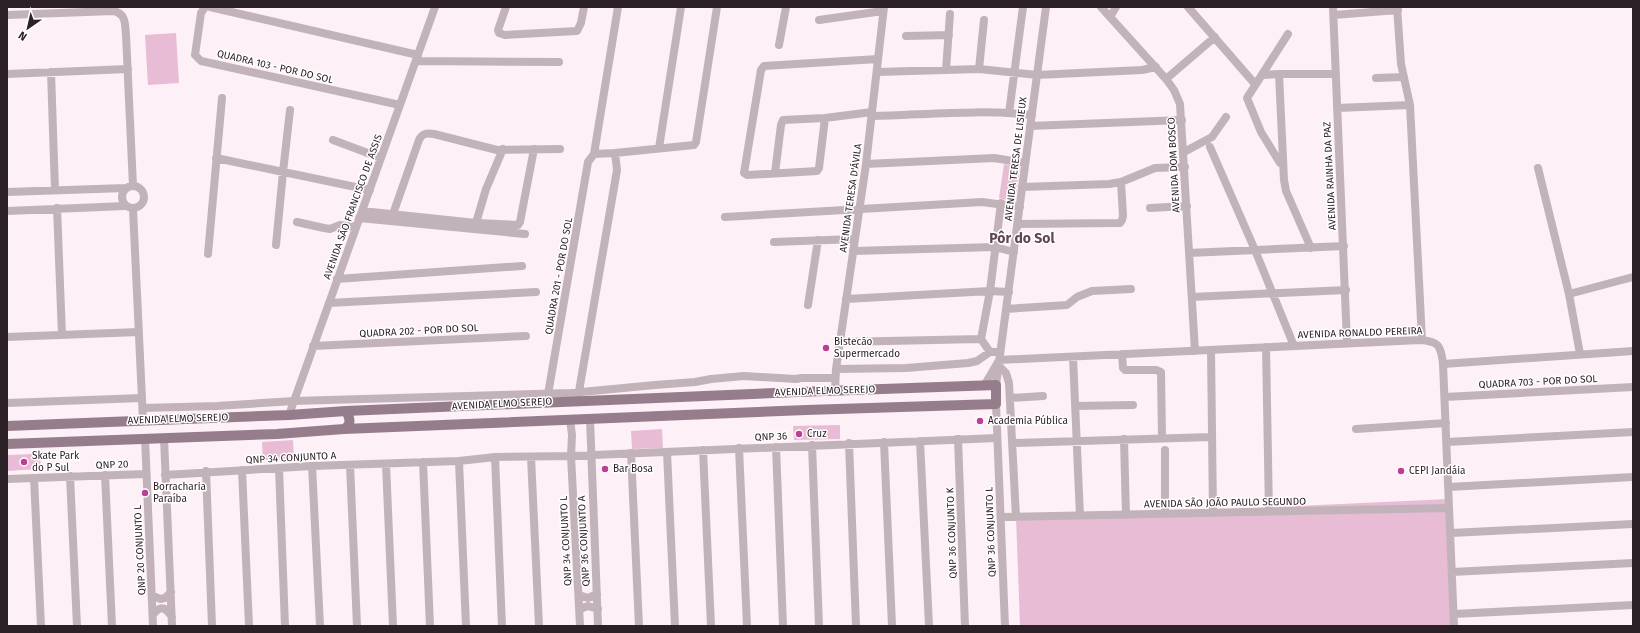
<svg xmlns="http://www.w3.org/2000/svg" width="1640" height="633" viewBox="0 0 1640 633" font-family="'Fira Sans',sans-serif">
	<rect width="100%" height="100%" fill="#fef0f7"/>
	<path fill="#e8bcd5" d="M 176,33 L 179,83 L 148,85 L 145,35 Z
		M 1004,164 L 1020,167 L 1015,202 L 999,198 Z
		M 840,425 L 840,439 L 794,440 L 793,426 Z
		M 662,429 L 663,448 L 632,449 L 631,431 Z
		M 293,440 L 294,459 L 263,460 L 262,442 Z
		M 33,454 L 40,455 L 41,469 L 7,471 L 7,455 Z
		M 1449,499 L 1452,626 L 1020,626 L 1016,517 L 1080,516 Z"/>
	<g fill="none" stroke-linecap="round" stroke-linejoin="round">
		<path stroke="#c2b3bb" stroke-width="8" d="M 205,7 L 201,13 L 195,55 L 201,61 L 400,105
			M 210,7 L 418,55
			M 506,7 L 498,30 L 499,33 L 505,35 L 577,31 L 581,23 L 584,7
			M 1101,7 L 1166,79 L 1174,90 L 1180,104 L 1195,351
			M 1188,7 L 1255,84
			M 1333,7 L 1347,343
			M 1397,7 L 1401,64 L 1410,105 L 1422,340
			M 7,15 L 113,11 C 126,13 125,24 126,35 L 133,186
			M 1334,15 L 1398,10
			M 1110,17 L 1116,7
			M 819,20 L 883,11
			M 906,36 L 949,35
			M 779,45 L 786,7
			M 416,61 L 559,62
			M 979,69 L 984,20
			M 946,70 L 950,14
			M 51,72 L 55,190
			M 877,72 L 979,69 L 1037,75 L 1142,70 L 1156,67
			M 7,74 L 128,69
			M 1279,74 L 1336,74
			M 1262,75 L 1279,74 L 1284,180 L 1286,191 L 1311,248
			M 1376,78 L 1404,77
			M 1166,79 L 1215,37
			M 1337,108 L 1410,105
			M 1009,113 L 1023,7
			M 871,116 C 924,115 979,109 1032,115
			M 825,118 L 819,168 L 817,171 L 747,175 L 744,173 L 761,70 L 764,66 L 878,59
			M 1030,126 L 1182,120
			M 333,140 L 381,158
			M 1210,147 L 1255,250 L 1294,346
			M 659,148 L 681,7
			M 1184,152 L 1212,137 L 1226,117
			M 594,154 L 615,153 L 694,145 L 696,142 L 717,7
			M 216,158 L 370,190
			M 1280,163 L 1261,132 L 1247,98 L 1288,34
			M 866,164 L 994,158 L 1025,163
			M 1538,168 L 1569,294 L 1580,354
			M 775,173 L 781,125 L 783,120 L 825,118 L 872,112
			M122 197a11 11 0 1 1 22 0a11 11 0 1 1-22 0Z
			M 1022,187 L 1109,184 L 1121,182 L 1155,168 L 1185,167
			M 7,192 L 126,188
			M 57,208 L 62,335
			M 1150,208 L 1187,206
			M 133,209 L 143,420
			M 7,211 L 125,206
			M 362,211 L 476,223 L 518,225 L 520,222 L 534,149
			M 393,214 L 419,140 C 422,133 427,133 434,134 L 497,150 L 560,149
			M 725,217 L 982,202 L 1020,207
			M 359,218 L 525,234
			M 297,222 L 324,228 L 330,229 L 340,225 L 356,227
			M 476,223 L 486,189 L 503,149
			M 1018,224 L 1120,223 L 1122,220 L 1123,216 L 1121,182
			M 774,242 L 855,239
			M 276,245 L 283,172 L 290,110
			M 853,251 L 995,247 L 1014,252
			M 1189,253 L 1344,246
			M 208,254 L 222,98
			M 337,279 L 522,266
			M 1569,294 L 1633,277
			M 1192,297 L 1346,290
			M 846,299 L 990,291 L 1009,292
			M 329,303 L 536,292
			M 808,305 L 818,240
			M 1006,309 L 1067,305 L 1077,297 L 1092,291 L 1131,289
			M 7,337 L 139,332
			M 841,342 L 981,339
			M 313,346 L 526,336
			M 1266,347 L 1269,512
			M 1211,350 L 1213,513
			M 990,352 L 981,339 L 990,291 L 1001,203
			M 1122,354 L 1123,368 L 1125,370 L 1156,370 L 1161,372 L 1162,438
			M 1073,357 L 1080,516
			M 999,360 L 1420,340 C 1439,341 1441,346 1443,364 L 1454,626
			M 1443,364 L 1633,351
			M 998,365 L 1006,373 L 1009,383 L 1016,517
			M 836,369 L 906,368 L 968,363 L 977,361 L 990,352 L 1000,352
			M 996,385 L 1046,7
			M 984,386 L 998,362
			M 835,391 L 836,369 L 866,164 L 884,7
			M 578,397 L 617,170 L 615,153
			M 1445,397 L 1633,387
			M 1010,398 L 1043,396
			M 547,400 L 588,162 L 594,154 L 618,7
			M 7,403 L 142,398
			M 996,404 L 1005,626
			M 1075,406 L 1133,405
			M 143,408 L 217,406 L 294,401 L 571,393 L 655,385 L 695,382 L 711,379 L 744,376 L 796,379 L 801,378 L 835,378
			M 289,415 L 435,7
			M 590,419 L 598,626
			M 570,420 L 572,435 L 571,456 L 580,626
			M 1356,429 L 1446,423
			M 145,438 L 153,626
			M 164,438 L 172,626
			M 958,439 L 965,626
			M 1124,439 L 1126,515
			M 920,441 L 929,626
			M 884,442 L 892,626
			M 1447,442 L 1633,432
			M 849,443 L 856,626
			M 1012,443 L 1212,437
			M 812,445 L 819,626
			M 776,447 L 783,626
			M 739,448 L 747,626
			M 703,450 L 711,626
			M 1165,450 L 1165,514
			M 667,452 L 675,626
			M 631,453 L 639,626
			M 495,457 L 502,626
			M 531,457 L 539,626
			M 459,461 L 466,626
			M 423,462 L 430,626
			M 386,464 L 393,626
			M 350,465 L 357,626
			M 312,466 L 320,626
			M 279,468 L 285,626
			M 242,470 L 249,626
			M 206,471 L 212,626
			M 105,475 L 112,626
			M 165,475 L 312,466 L 459,461 L 495,457 L 571,456 L 997,438
			M 70,476 L 77,626
			M 34,478 L 41,626
			M 7,479 L 146,474
			M 1449,487 L 1633,477
			M 1001,517 L 1449,508
			M 1451,533 L 1633,524
			M 1452,572 L 1633,563
			M 152,595 L 160,599 L 165,598 L 171,592
			M 579,595 L 588,598 L 597,594
			M 580,609 L 588,606 L 598,609
			M 1454,614 L 1633,605
			M 153,615 C 161,604 166,608 172,617"/>
		<path stroke="#967d8b" stroke-width="10" d="M 7,426 L 289,415 L 346,411 L 797,392 L 996,385 L 996,404 L 806,410 L 344,429 L 277,434 L 7,444
			M 344,429 C 352,425 350,418 346,411"/>
	</g>
	<g fill="#bb4092" stroke="#fff" stroke-width="1.5">
		<circle cx="826" cy="348" r="4"/>
		<circle cx="980" cy="421" r="4"/>
		<circle cx="799" cy="434" r="4"/>
		<circle cx="24" cy="462" r="4"/>
		<circle cx="605" cy="469" r="4"/>
		<circle cx="1401" cy="471" r="4"/>
		<circle cx="145" cy="493" r="4"/>
	</g>
	<g text-anchor="middle" dominant-baseline="central" stroke-width="3" stroke-linejoin="round" paint-order="stroke">
		<g font-size="10" fill="#2d2128" stroke="#fff">
			<text transform="translate(275 67) rotate(13)">QUADRA 103 - POR DO SOL</text>
			<text transform="translate(1016 159) rotate(-83)">AVENIDA TERESA DE LISIEUX</text>
			<text transform="translate(1174 165) rotate(-93)">AVENIDA DOM BOSCO</text>
			<text transform="translate(1330 176) rotate(-93)">AVENIDA RAINHA DA PAZ</text>
			<text transform="translate(851 198) rotate(-82)">AVENIDA TERESA D'ÁVILA</text>
			<text transform="translate(353 207) rotate(-70)">AVENIDA SÃO FRANCISCO DE ASSIS</text>
			<text transform="translate(559 276) rotate(-80)">QUADRA 201 - POR DO SOL</text>
			<text transform="translate(419 331) rotate(-3)">QUADRA 202 - POR DO SOL</text>
			<text transform="translate(1360 333) rotate(-2)">AVENIDA RONALDO PEREIRA</text>
			<text transform="translate(1538 382) rotate(-3)">QUADRA 703 - POR DO SOL</text>
			<text transform="translate(825 391) rotate(-2)">AVENIDA ELMO SEREJO</text>
			<text transform="translate(502 404) rotate(-3)">AVENIDA ELMO SEREJO</text>
			<text transform="translate(178 419) rotate(-2)">AVENIDA ELMO SEREJO</text>
			<text transform="translate(771 437) rotate(-2)">QNP 36</text>
			<text transform="translate(291 458) rotate(-3)">QNP 34 CONJUNTO A</text>
			<text transform="translate(112 465) rotate(-2)">QNP 20</text>
			<text transform="translate(1225 503) rotate(-1)">AVENIDA SÃO JOÃO PAULO SEGUNDO</text>
			<text transform="translate(991 532) rotate(-92)">QNP 36 CONJUNTO L</text>
			<text transform="translate(952 533) rotate(-92)">QNP 36 CONJUNTO K</text>
			<text transform="translate(566 541) rotate(-93)">QNP 34 CONJUNTO L</text>
			<text transform="translate(584 541) rotate(-93)">QNP 36 CONJUNTO A</text>
			<text transform="translate(140 550) rotate(-93)">QNP 20 CONJUNTO L</text>
		</g>
		<g font-size="10" fill="#2d2128" stroke="#fff" text-anchor="start">
			<text x="834" y="342">Bistecão<tspan x="834" dy="12">Supermercado</tspan></text>
			<text x="988" y="421">Academia Pública</text>
			<text x="807" y="434">Cruz</text>
			<text x="32" y="456">Skate Park<tspan x="32" dy="12">do P Sul</tspan></text>
			<text x="613" y="469">Bar Bosa</text>
			<text x="1409" y="471">CEPI Jandáia</text>
			<text x="153" y="487">Borracharia<tspan x="153" dy="12">Paraíba</tspan></text>
		</g>
		<g font-size="14" font-weight="bold" fill="#604555" stroke="#fff">
			<text x="1022" y="238">Pôr do Sol</text>
		</g>
	</g>
	<rect width="1640" height="633" fill="none" stroke="#2d2128" stroke-width="16"/>
	<g transform="translate(28 28) rotate(214)" stroke="#ffffff" stroke-width="3" paint-order="stroke">
	<path d="M0-3L7 15L0 10L-7 15Z" fill="#2d2128"/>
	<text y="-6" font-size="11" font-weight="bold" text-anchor="middle" fill="#2d2128">N</text>
	</g>
</svg>
